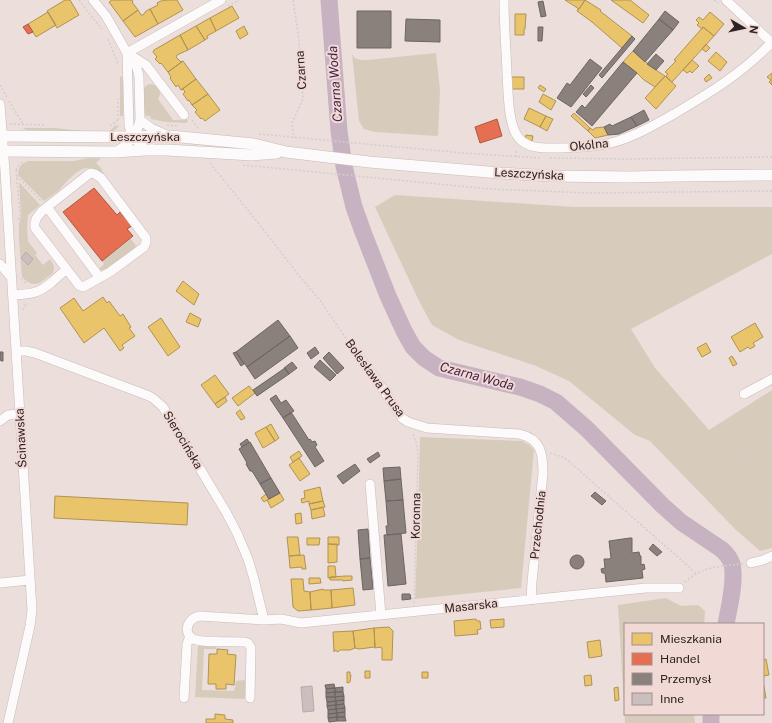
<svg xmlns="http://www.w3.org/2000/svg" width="772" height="723" viewBox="0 0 772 723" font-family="'Public Sans',sans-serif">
	<rect width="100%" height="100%" fill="#ebdedb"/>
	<path fill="#d7ccbc" d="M 436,53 L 440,90 L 438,136 L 375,132 L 364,129 L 359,121 L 352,54 C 355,61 361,60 368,60 Z
		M 122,76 L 123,84 L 123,116 L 120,116 L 120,77 Z
		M 151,84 C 160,85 162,92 158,99 L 173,120 L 181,120 L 185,117 L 188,121 L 186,123 L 166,122 L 151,119 L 150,116 L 146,116 C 143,110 141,92 145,87 C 147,85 148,84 151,84 Z
		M 119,125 L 116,129 L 110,133 L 97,135 L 66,131 L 27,130 L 22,128 L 55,128 L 99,133 L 106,132 L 111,130 L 115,126 Z
		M 93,157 L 102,157 L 96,163 L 101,168 L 106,179 C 102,176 98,171 93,169 C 79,163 66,184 57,192 C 53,195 48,198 44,201 L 18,175 C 18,168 21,163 28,161 L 74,161 Z
		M 19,182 L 40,205 L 28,215 L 27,228 L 28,241 L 37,253 L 35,255 L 43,265 L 50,259 L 54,266 L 53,273 C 40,283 35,290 22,277 L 19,240 L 19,224 L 21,215 Z
		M 395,195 L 574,207 L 772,207 L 772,254 L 631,329 L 655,368 L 709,430 L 772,390 L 772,548 L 760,551 L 735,529 L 650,441 L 635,435 L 569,381 L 536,366 L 459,340 L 432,325 L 419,301 L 375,207 Z
		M 130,238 L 137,247 C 130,253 115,267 108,270 C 105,271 102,271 99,269 L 104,264 L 102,261 Z
		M 420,437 L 522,441 L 529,445 L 534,450 L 521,588 L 415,599 L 418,520 Z
		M 666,598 L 681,606 L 698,605 L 705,611 L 704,624 L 625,624 L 625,714 L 694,714 L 695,723 L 625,723 L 618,605 Z
		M 198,646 L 217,646 L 216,649 L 204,649 L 202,690 L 234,691 L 236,681 L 245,680 L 245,699 L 195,697 Z"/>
	<path fill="#e9c46a" stroke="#b09354" d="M 65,0 L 70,0 L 79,15 L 57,28 L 47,11 Z
		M 112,0 L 132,0 L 133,2 L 132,2 L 138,10 L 123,21 L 109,2 Z
		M 163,0 L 165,1 L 166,0 L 177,0 L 183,10 L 158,24 L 150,9 L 158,5 L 157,3 Z
		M 565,0 L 585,0 L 579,9 Z
		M 585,0 L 601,10 L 600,11 L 632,36 L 622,48 L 592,22 L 577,11 L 578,9 L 579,9 Z
		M 611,0 L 630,0 L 649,15 L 643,23 Z
		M 232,6 L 239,18 L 216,31 L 210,18 Z
		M 150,9 L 158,24 L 135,37 L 123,21 L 138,10 L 141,15 L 143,15 L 146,11 Z
		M 48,12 L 56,25 L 36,37 L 28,24 Z
		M 710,12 L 724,24 L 714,36 L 703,27 L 702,29 L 697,25 L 699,23 L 696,20 L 699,17 L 703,20 Z
		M 515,14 L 526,14 L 525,29 L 524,29 L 524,35 L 515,35 Z
		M 210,18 L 216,31 L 207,36 L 208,38 L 205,40 L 196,26 Z
		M 196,26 L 205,40 L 188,50 L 180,35 Z
		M 244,26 L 248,34 L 240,39 L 236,31 Z
		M 703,27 L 714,36 L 672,82 L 666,76 L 668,74 L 665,72 L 676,61 L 674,60 Z
		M 180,35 L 188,50 L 177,55 L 176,57 L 181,62 L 183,61 L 168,72 L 161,63 L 160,64 L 155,59 L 157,57 L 153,52 L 154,50 Z
		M 706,44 L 710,48 L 706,52 L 702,49 Z
		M 633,51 L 653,68 L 665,76 L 655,87 L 644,80 L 637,73 L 623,62 Z
		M 716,52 L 727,62 L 720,71 L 708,61 Z
		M 692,60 L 699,66 L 692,73 L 690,71 L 687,73 L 683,70 Z
		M 183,61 L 196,79 L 181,90 L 178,85 L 176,87 L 170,78 L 171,77 L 168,72 Z
		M 772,73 L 772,85 L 769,82 L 771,80 L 767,77 Z
		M 709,74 L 712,78 L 706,82 L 704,79 Z
		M 665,76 L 676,86 L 656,109 L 645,98 Z
		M 511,77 L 524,77 L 524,89 L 512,89 Z
		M 196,79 L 208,94 L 192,105 L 189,100 L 188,101 L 183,94 L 185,92 L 183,89 L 181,90 Z
		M 540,85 L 546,89 L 544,92 L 538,88 Z
		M 208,94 L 220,110 L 205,121 L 202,118 L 201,119 L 195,112 L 197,110 L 192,105 Z
		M 543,94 L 556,101 L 551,110 L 539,102 Z
		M 529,108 L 546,116 L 540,127 L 524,119 Z
		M 574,113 L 590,128 L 588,131 L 571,116 Z
		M 546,116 L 553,119 L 547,131 L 540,127 Z
		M 604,127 L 608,135 L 595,138 L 588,131 L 590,128 L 593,130 L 595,128 Z
		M 526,135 L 533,136 L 532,141 L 525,140 Z
		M 183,281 L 199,294 L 194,305 L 176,291 Z
		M 103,297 L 107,303 L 109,301 L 120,316 L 123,314 L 131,327 L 129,328 L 135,336 L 122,345 L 124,348 L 120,351 L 104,328 L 84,343 L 60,308 L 74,298 L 83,311 Z
		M 190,313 L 201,319 L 198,327 L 186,322 Z
		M 161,318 L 180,347 L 168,356 L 148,327 Z
		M 755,323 L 763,337 L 753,343 L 755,346 L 750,349 L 748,347 L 740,352 L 731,337 Z
		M 706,343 L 711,352 L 702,357 L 697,348 Z
		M 732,356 L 737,364 L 733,366 L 729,358 Z
		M 215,375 L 229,394 L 215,404 L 201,385 Z
		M 249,386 L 255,393 L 238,406 L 232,398 Z
		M 225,397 L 227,401 L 218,408 L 215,404 Z
		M 240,410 L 245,418 L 241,420 L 236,413 Z
		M 271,424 L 279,438 L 275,441 L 266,427 Z
		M 266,427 L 275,441 L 263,448 L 255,433 Z
		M 299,451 L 302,456 L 293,462 L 290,457 Z
		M 299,458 L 310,474 L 300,481 L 289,465 Z
		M 320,487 L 323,501 L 309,504 L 309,501 L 302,503 L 301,499 L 305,498 L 304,491 Z
		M 280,493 L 284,500 L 271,508 L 267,500 Z
		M 266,494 L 269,499 L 264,502 L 261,498 Z
		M 55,496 L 188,503 L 187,525 L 54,518 Z
		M 323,501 L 325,507 L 311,510 L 309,504 Z
		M 323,507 L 325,516 L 312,519 L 311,510 Z
		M 301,513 L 302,523 L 296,524 L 295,514 Z
		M 287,537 L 298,537 L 300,555 L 289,556 Z
		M 328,537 L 339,537 L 339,545 L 328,544 Z
		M 307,538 L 320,538 L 319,545 L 307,545 Z
		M 328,544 L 337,544 L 337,562 L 328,563 Z
		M 304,555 L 306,569 L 302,569 L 302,567 L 290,568 L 289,556 Z
		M 328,566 L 335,566 L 336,577 L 328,578 Z
		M 346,576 L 352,576 L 352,580 L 343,581 L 343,580 L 330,580 L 330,577 Z
		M 309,578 L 320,578 L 321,583 L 309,584 Z
		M 291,579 L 303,579 L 304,591 L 310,592 L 311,610 L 298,611 L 293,607 Z
		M 353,588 L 355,605 L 332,608 L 331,590 Z
		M 323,589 L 323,590 L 331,590 L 332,608 L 311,610 L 310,592 Z
		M 476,619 L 477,621 L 480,621 L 481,629 L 477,630 L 478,634 L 455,636 L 454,621 Z
		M 504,619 L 504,627 L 491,628 L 490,620 Z
		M 389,627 L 393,631 L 392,660 L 382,660 L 382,648 L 381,648 L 381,647 L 375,648 L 374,628 Z
		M 374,628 L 375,647 L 359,649 L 355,648 L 353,631 Z
		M 353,631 L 355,648 L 350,650 L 340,650 L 338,652 L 335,650 L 334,652 L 333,632 Z
		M 600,640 L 602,656 L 589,658 L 587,642 Z
		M 217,649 L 228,650 L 227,654 L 236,655 L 234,685 L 226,684 L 226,689 L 216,689 L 216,684 L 208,684 L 209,654 L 217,654 Z
		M 766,659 L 769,675 L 763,676 L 763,660 Z
		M 365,671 L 370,671 L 370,678 L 365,678 Z
		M 347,672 L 350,672 L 350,675 L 351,675 L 350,682 L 347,683 Z
		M 422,672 L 428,672 L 428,678 L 422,678 Z
		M 591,675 L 592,685 L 585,686 L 584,676 Z
		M 763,681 L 766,698 L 763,698 Z
		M 618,687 L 619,700 L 615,701 L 614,688 Z
		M 215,714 L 225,715 L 225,719 L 233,720 L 233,723 L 206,723 L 206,719 L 215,719 Z"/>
	<path fill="#e76f51" stroke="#af5843" d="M 28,24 L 33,32 L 28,34 L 23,27 Z
		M 497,119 L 502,136 L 480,143 L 475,127 Z
		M 94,188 L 117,215 L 120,212 L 132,226 L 127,229 L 133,236 L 102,261 L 63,212 Z"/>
	<path fill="#8a817c" stroke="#6e6461" d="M 543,1 L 546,16 L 541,17 L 538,2 Z
		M 357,11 L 391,11 L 391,48 L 357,48 Z
		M 665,11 L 679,22 L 673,30 L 659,19 Z
		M 406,19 L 440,20 L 440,42 L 405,41 Z
		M 659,19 L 673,30 L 645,62 L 633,51 Z
		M 538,27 L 543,27 L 542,41 L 538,41 Z
		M 632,36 L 635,39 L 602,78 L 599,75 Z
		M 656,54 L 664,61 L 656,70 L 647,64 Z
		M 590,59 L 602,68 L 571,107 L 557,98 L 567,83 L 570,85 Z
		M 623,62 L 637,73 L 592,126 L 576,112 L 582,105 L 585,108 Z
		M 591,85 L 594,88 L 586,97 L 583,94 Z
		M 644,110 L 649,120 L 637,126 L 631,117 Z
		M 631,117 L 637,126 L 619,134 L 608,135 L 604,127 L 610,124 L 612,126 Z
		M 278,320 L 290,336 L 247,367 L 236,352 Z
		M 290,336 L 298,348 L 255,379 L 247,367 Z
		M 315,347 L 319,353 L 311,359 L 307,353 Z
		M 0,352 L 3,352 L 3,361 L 1,361 L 1,360 L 0,360 Z
		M 236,352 L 244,364 L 241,366 L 233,353 Z
		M 329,352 L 344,368 L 337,374 L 323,358 Z
		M 320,360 L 336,375 L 330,381 L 314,367 Z
		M 292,362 L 297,368 L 289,374 L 284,368 Z
		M 285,368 L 289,374 L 257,396 L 253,390 Z
		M 276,395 L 281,403 L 286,400 L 294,411 L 283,418 L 270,399 Z
		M 291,412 L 309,440 L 310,439 L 312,442 L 315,441 L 317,445 L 315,447 L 324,461 L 315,467 L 283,418 Z
		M 247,439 L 249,442 L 242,447 L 240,444 Z
		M 250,442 L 271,478 L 260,484 L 252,471 L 250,471 L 246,464 L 247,463 L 239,449 Z
		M 378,452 L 380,456 L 370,463 L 367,459 Z
		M 355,464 L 360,471 L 343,484 L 337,476 Z
		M 400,467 L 401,479 L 384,481 L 383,468 Z
		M 271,478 L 280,493 L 269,499 L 260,484 Z
		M 401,479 L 403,500 L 386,501 L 384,481 Z
		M 595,492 L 606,501 L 602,505 L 591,496 Z
		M 403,500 L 406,533 L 387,535 L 386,526 L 388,526 L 386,501 Z
		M 368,529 L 370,558 L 360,559 L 358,530 Z
		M 401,534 L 406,584 L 388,586 L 384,535 Z
		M 630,538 L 632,538 L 632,553 L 639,552 L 640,556 L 641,556 L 641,565 L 644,564 L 645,569 L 642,570 L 643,578 L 606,582 L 605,573 L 602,573 L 601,569 L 605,568 L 604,559 L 609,559 L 611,558 L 609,541 Z
		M 653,544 L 662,552 L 657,556 L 649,549 Z
		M570 562a7 7 0 1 1 14 0a7 7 0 1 1-14 0Z
		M 370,558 L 373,589 L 363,590 L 360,559 Z
		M 402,594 L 410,594 L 411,599 L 402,600 Z
		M 334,684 L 335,688 L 326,689 L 325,685 Z
		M 343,687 L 343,692 L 335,692 L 335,688 Z
		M 335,688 L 335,692 L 326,693 L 326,689 Z
		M 335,692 L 335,697 L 326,697 L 326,693 Z
		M 335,692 L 343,692 L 344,696 L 335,697 Z
		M 344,696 L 344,700 L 336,701 L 335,697 Z
		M 326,697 L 335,697 L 336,701 L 327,702 Z
		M 344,700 L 344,704 L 336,705 L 336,701 Z
		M 336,701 L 336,705 L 327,706 L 327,702 Z
		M 344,704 L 345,708 L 336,709 L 336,705 Z
		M 336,705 L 336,709 L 328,710 L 327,706 Z
		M 345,708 L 345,712 L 337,713 L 336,709 Z
		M 336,709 L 337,713 L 328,714 L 328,710 Z
		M 345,712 L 345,717 L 337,717 L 337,713 Z
		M 337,713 L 337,717 L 328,718 L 328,714 Z
		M 337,717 L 345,717 L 346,721 L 337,721 Z
		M 337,717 L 337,721 L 329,722 L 328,718 Z"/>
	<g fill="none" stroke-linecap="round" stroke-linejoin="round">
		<path stroke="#c7b2c2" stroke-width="17" d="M 329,0 L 339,131 L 344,166 L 354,207 L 363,232 L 388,296 L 404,331 L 413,347 L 424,358 L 439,368 L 520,387 L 540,394 L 556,402 L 587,429 L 663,506 L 681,522 L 721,549 C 726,553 730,558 732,564 C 736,580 729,608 726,624
			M 711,723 L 711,714"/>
	</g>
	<path fill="#cbbebf" stroke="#b5abab" d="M 26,252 L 33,259 L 28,265 L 21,258 Z
		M 312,686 L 314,711 L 303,712 L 301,687 Z"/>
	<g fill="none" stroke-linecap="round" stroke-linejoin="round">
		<defs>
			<path id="minor" d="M 93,0 L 106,16 L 127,53 L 146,65 L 184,115
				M 504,0 C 504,24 506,48 507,73 C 508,89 508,125 518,137 C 528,150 546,148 560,148 C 577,148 595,147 611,143 C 634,137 654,125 674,114 C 711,92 741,74 771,43
				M 726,0 L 772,43
				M 127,53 L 129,126 C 133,139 139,146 152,149
				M 127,53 L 221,0
				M 0,104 L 5,171 L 32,610 L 30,626 L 8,723
				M 140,120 L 151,128 L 167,135
				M 115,152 C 129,145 137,135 140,120 L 139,76 L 135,62 L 131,57
				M 91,173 L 95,174 L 101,178 L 146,238 L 146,242 L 144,247 L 110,272 L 83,287 L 80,286 L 78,284 L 35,228 C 34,220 37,217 42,211 L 89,174 Z
				M 47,207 L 100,278
				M 0,264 L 11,277
				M 13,295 C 30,294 38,294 52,282 C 57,278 61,273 67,270
				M 16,351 L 26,351 L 35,353 L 149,396 L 154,399 L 163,407 L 226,512 L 237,533 L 248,559 L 254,579 L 264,620
				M 359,357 L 373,375 L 398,412 L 402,418 L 408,422 L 427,428 L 519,434 C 541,439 543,453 543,473 L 532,582 L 531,600
				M 744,394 L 772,379
				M 0,421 L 8,415 L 20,414
				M 370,484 L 381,615
				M 751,563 L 763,560 L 772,556
				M 0,583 L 30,580
				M 184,698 L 187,644 L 190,636
				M 250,698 L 251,648 L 248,643 L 244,642 C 230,641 209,643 196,640 C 182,636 186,618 200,616 L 264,620 L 281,619 L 301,623 L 646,588 L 679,588"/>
			<path id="major" d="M 0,136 L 128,137 L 170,136 L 254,144 L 286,152 L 369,162 L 500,173 L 551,176 L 628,177 L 678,176 L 772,175
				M 0,151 L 115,152 L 146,150 L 167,150 L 252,155 L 277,153"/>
		</defs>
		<use href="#minor" stroke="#c6bcb9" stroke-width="10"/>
		<use href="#major" stroke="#c6bcb9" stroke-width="12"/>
		<path stroke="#d2cfce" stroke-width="1.5" stroke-dasharray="2 2" stroke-linecap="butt" d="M 79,0 L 88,12 L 102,29
			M 293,0 L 299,40 L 300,59 L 303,99 L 292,123 L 294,138
			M 714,0 L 718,3
			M 228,6 L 239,0
			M 108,39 L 118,64
			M 0,85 L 7,97
			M 9,101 L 23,124
			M 118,120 L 118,99
			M 192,120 L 198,128
			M 10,124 L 46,125
			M 167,125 L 178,126
			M 110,126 L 118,120 L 120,120
			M 259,134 L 463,153 L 540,158
			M 516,157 L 516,149
			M 550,158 L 626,159 L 772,157
			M 210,163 L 267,234 L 300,277 L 319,299 L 354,350
			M 243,165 L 490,189 L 589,193 L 772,191
			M 16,170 L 18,166 L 23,161
			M 16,170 L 20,215 L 18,220
			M 17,176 L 41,201
			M 21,279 L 27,284
			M 23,310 L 24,306 L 28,304
			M 413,434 L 417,445 L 418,454 L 414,603
			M 550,453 L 565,458 L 687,565 L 696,574
			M 741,453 L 772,509
			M 713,460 L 720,465 L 772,435
			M 685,582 C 703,566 720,566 743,564"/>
		<use href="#minor" stroke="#fcfafa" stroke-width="9"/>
		<use href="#major" stroke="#fcfafa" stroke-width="11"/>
	</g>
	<g text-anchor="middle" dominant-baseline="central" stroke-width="4" stroke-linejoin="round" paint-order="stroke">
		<g font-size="12" fill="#2b2221" stroke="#f1d9d5">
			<text transform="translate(301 70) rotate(-94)">Czarna</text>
			<text x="145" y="137">Leszczyńska</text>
			<text transform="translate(589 145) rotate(-6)">Okólna</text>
			<text transform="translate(529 174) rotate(3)">Leszczyńska</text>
			<text transform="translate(375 378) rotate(54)">Bolesława Prusa</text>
			<text transform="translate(21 438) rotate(-93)">Ścinawska</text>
			<text transform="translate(183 440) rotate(59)">Sierocińska</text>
			<text transform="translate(416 516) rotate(-89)">Koronna</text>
			<text transform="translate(538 525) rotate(-84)">Przechodnia</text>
			<text transform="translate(471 606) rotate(-6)">Masarska</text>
		</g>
		<g font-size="13" font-style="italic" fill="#452347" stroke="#f1d9d5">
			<text transform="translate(335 84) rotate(-94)">Czarna Woda</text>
			<text transform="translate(477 376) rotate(15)">Czarna Woda</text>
		</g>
	</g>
	<rect x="624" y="623" width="140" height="92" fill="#f1d9d5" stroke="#a2908d"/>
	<rect x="632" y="633" width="20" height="12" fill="#e9c46a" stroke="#a2908d"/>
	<text x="660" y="643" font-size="12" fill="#2b2221">Mieszkania</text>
	<rect x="632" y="653" width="20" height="12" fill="#e76f51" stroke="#a2908d"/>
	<text x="660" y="663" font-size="12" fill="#2b2221">Handel</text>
	<rect x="632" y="673" width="20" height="12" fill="#8a817c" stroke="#a2908d"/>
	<text x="660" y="683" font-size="12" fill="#2b2221">Przemysł</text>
	<rect x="632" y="693" width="20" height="12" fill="#cbbebf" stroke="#a2908d"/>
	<text x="660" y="703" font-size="12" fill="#2b2221">Inne</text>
	<g transform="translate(744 28) rotate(99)" stroke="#f1d9d5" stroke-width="3" paint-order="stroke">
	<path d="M0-3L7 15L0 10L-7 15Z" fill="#2b2221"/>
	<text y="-6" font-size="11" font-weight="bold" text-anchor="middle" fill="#2b2221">N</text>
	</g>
</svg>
